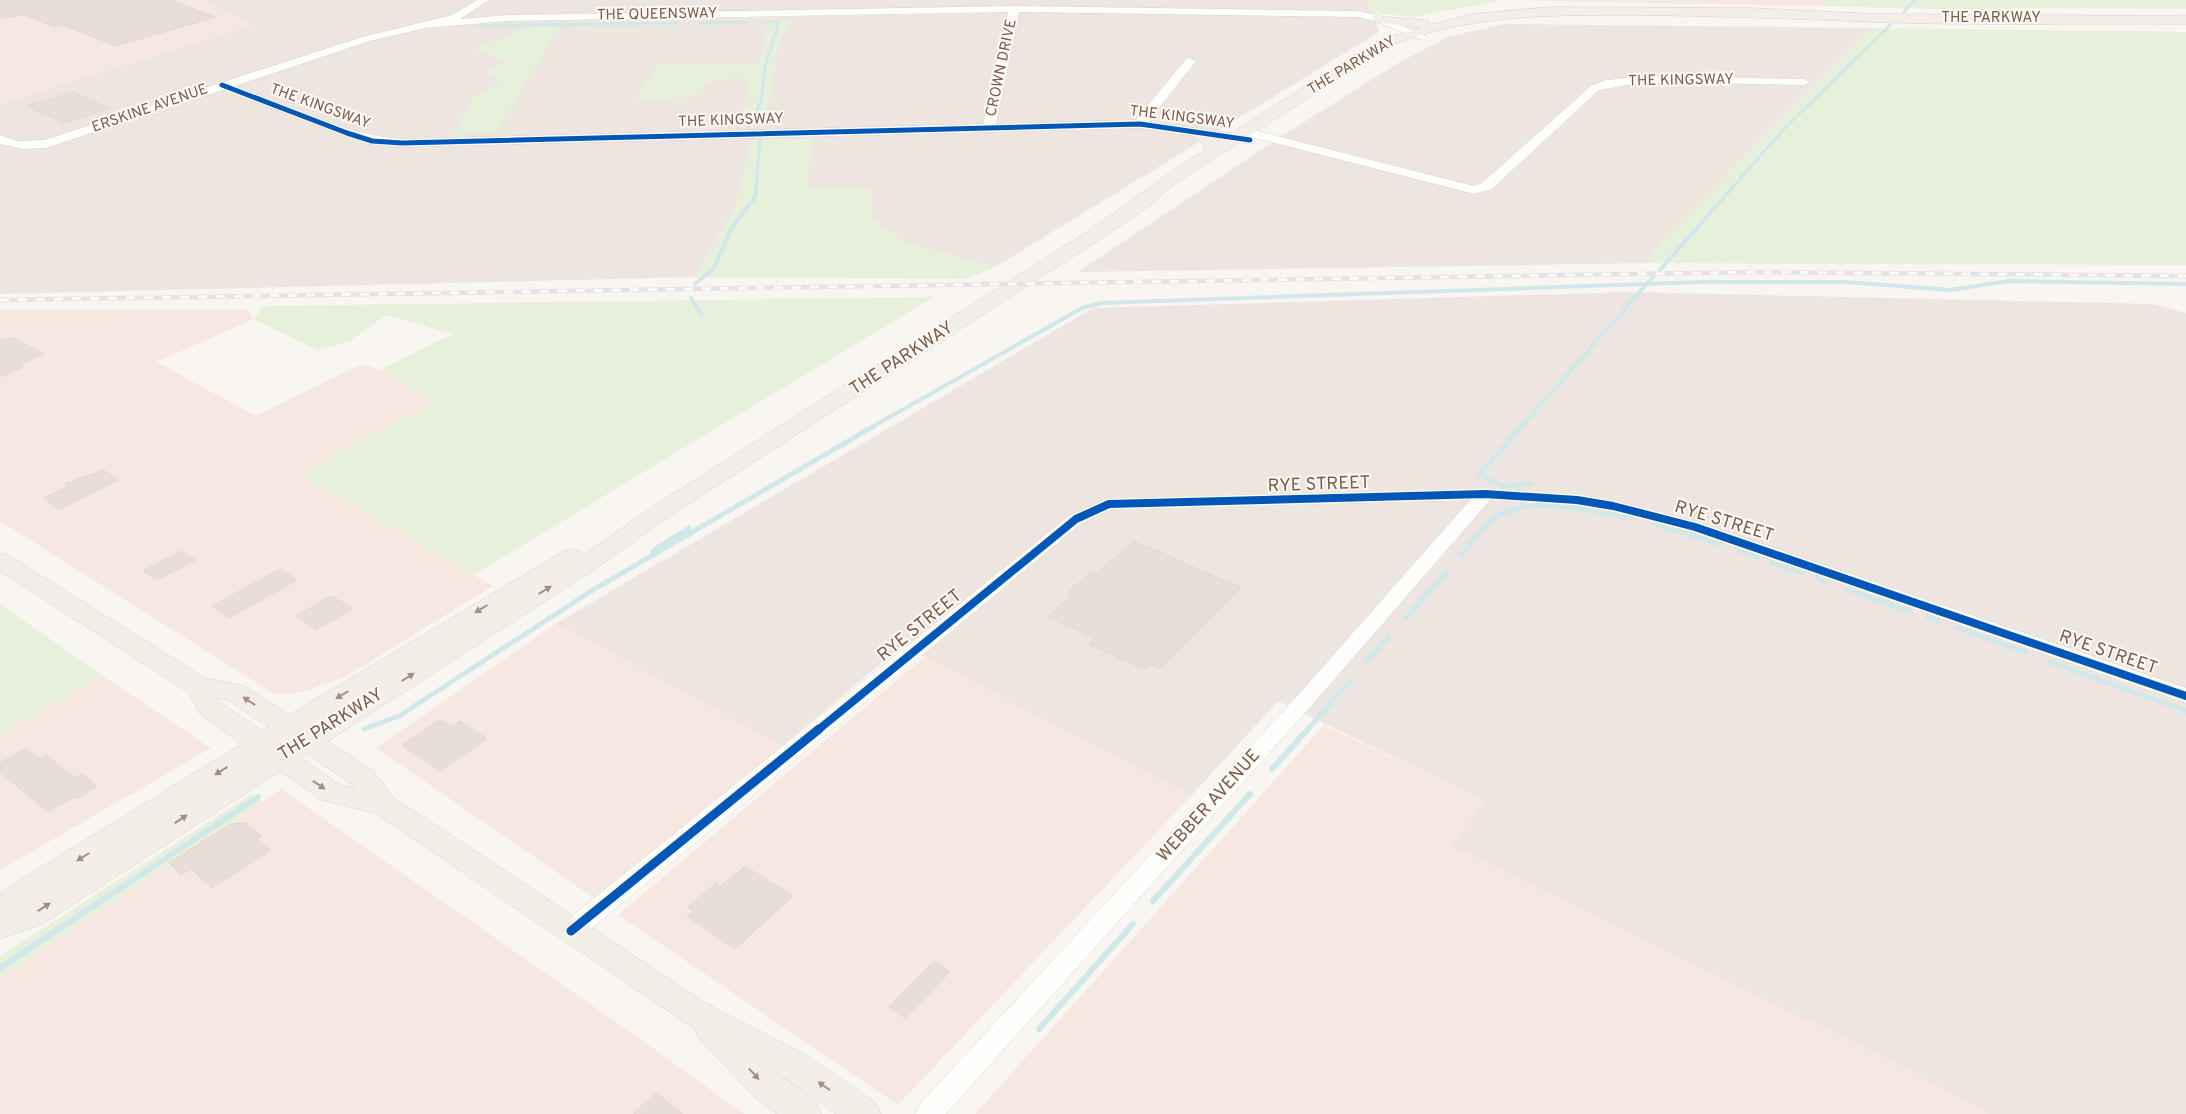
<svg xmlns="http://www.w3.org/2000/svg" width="2186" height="1114" viewBox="0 0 2186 1114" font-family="Overpass,sans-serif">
	<rect width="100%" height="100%" fill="#f9f5f0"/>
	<path fill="#f6e8e1" d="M 0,0 L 208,0 L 206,3 L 255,25 L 0,104 Z
		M 1498,0 L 1828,0 L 1822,6 Z
		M 247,309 L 254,319 L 156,362 L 256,416 L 358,366 L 367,365 L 379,370 L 436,401 L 299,475 L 493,586 L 345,677 L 302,692 L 276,695 L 0,521 L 0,310 Z
		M 557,623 L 782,746 L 594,898 L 376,748 Z
		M 926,656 L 1191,796 L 898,1105 L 618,915 Z
		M 103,676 L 211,748 L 0,870 L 0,734 Z
		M 1324,725 L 1484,801 L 1451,846 L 1899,1065 L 1988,1114 L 975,1114 Z
		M 281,789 L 639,1038 L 744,1114 L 0,1114 L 0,979 Z"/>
	<path fill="#ede5e0" d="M 208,0 L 1368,0 L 1379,32 L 995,267 L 905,243 L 872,218 L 871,188 L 806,187 L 812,139 L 752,139 L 736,205 L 695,277 L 0,294 L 0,104 L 254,25 L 206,3 Z
		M 1504,24 L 1871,28 L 1660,242 L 1647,263 L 1078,272 L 1285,134 L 1400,62 L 1448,37 Z
		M 1630,292 L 2153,304 L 2186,313 L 2186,1114 L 1988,1114 L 1899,1065 L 1451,846 L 1484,801 L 1278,701 L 1191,796 L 903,645 L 782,746 L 557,623 L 1093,308 Z"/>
	<path fill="#e7f0db" d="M 1368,0 L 1498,0 L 1498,1 L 1412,17 L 1373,13 Z
		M 1828,0 L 2186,0 L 2186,9 L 2013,8 L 2007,11 L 1822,6 Z
		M 768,19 L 789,20 L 776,55 L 776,65 L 764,126 L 742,127 L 748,78 L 711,80 L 693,97 L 635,99 L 659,64 L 759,64 Z
		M 560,26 L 496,133 L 452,135 L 473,97 L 500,82 L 486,70 L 508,62 L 473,48 L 512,35 L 521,28 Z
		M 1871,28 L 2186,32 L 2186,265 L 1647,263 L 1660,242 Z
		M 751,139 L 812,139 L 806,187 L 871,188 L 872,218 L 905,243 L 995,267 L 965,279 L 695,277 L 736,205 Z
		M 934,297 L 473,575 L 299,474 L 435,401 L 379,370 L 453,334 L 386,315 L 350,341 L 318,350 L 254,319 L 263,306 Z
		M 0,604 L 103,676 L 0,734 Z
		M 252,794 L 262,802 L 0,979 L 0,956 Z"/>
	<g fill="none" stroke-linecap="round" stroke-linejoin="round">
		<path stroke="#d0e8ea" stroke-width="3" d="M 1904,12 L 1914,0
			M 700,23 L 746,22
			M 479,26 L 676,23
			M 749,129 L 761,101 L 765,66 L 779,22 L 767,22
			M 756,188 L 760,140
			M 1732,188 L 1783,130 L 1891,24"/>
		<path stroke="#d0e8ea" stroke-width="4" d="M 1660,270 L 1733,187
			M 695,284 L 714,268 L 731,229 L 755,197 L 756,187
			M 691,298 L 702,315
			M 872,427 L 1082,308 L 1102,303 L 1702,282 L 1846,282 L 1950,290 L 2009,281 L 2186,284
			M 1521,427 L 1653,277"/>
		<path stroke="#d0e8ea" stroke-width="5" d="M 1522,426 L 1479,475 L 1502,486 L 1530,484
			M 1656,524 L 1719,544
			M 653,551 L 689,528 L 654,550
			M 1739,551 L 1757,557
			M 1461,555 C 1472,543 1481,527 1495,518 C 1528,494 1594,511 1631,518
			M 1771,562 L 1802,573
			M 1817,579 L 1825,582
			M 598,587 L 874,426
			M 1846,589 L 1911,612
			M 1927,617 L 1937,621
			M 1406,618 L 1447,571
			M 1957,628 L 2025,652
			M 1367,661 L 1388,637
			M 2050,662 L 2186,711
			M 364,729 L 399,716 L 599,586
			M 1307,730 L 1350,681"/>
		<path stroke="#d0e8ea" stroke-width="6" d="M 1272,769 L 1308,729
			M 1153,901 L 1250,794
			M 0,968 L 258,797
			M 1039,1029 L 1133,924"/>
	</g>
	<path fill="#e6ded7" stroke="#e2d8d2" d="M 0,0 L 171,0 L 215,17 L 116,46 L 63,25 L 55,27 L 26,15 L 0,18 Z
		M 73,92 L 110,108 L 64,123 L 27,106 Z
		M 12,337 L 44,354 L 18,365 L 23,367 L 0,377 L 0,341 Z
		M 103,470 L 119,480 L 60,509 L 44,498 L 68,486 L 65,484 Z
		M 1134,541 L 1241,588 L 1159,669 L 1151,665 L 1145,670 L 1089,644 L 1094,638 L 1048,616 L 1073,594 L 1068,592 L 1092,571 L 1097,573 Z
		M 182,551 L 195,560 L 157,580 L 143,571 Z
		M 280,569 L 297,580 L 229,618 L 212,606 Z
		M 331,596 L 353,608 L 316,630 L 296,616 Z
		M 440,720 L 451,727 L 460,721 L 487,739 L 440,771 L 402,745 Z
		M 26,748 L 40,759 L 46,755 L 75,778 L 82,774 L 97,786 L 76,799 L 74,797 L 48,812 L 0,772 L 0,763 Z
		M 245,823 L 262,836 L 256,839 L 271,850 L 212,888 L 191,869 L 181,875 L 169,863 L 230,824 Z
		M 745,866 L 793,896 L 735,949 L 687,916 L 693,911 L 688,907 L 716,883 L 721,886 Z
		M 934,961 L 950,972 L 905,1018 L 889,1007 Z
		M 656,1093 L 683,1114 L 633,1114 Z"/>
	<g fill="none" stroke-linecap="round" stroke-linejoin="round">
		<defs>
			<path id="minor" d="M 477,0 L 489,0 L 460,19 L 507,15 L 1014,6 L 1358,11 L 1383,17 L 1428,37 L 1423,40 L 1419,39 L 1375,21 L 1358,17 L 1019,12 L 996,124 L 1136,120 L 1186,59 L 1190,58 L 1196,61 L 1148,122 L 1243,135 L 1239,132 L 1245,128 L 1474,186 L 1482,183 L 1591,86 L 1606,80 L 1645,76 L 1804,79 L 1810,82 L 1804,85 L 1645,82 L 1599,90 L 1492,189 L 1474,194 L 1255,138 L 1254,143 L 1250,144 L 1140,128 L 402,147 L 368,144 L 223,90 L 46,148 L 23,149 L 0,144 L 0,135 L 17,141 L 44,140 L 362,37 L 452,15 ZM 1008,12 L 983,124 L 402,139 C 344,135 289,106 235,86 L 370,41 L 426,28 L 507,21 Z
				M 1485,489 L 1577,495 L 1613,501 L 1701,523 L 2186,688 L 2186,703 L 1689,531 L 1612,511 L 1577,505 L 1490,500 L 1313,704 L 946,1114 L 915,1114 L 919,1105 L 1299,694 L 1470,500 L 1112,509 L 1082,523 L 580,938 L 571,941 L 562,938 L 559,931 L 562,924 L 1070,515 L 1109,499 Z"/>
			<path id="major" d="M 1551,7 L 1750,8 L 1878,14 L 2186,16 L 2186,24 C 2083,23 1979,26 1875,22 C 1796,19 1717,16 1637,15 C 1553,15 1466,14 1387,47 L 1173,185 L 1152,204 L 1091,245 L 665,519 L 601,565 L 328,741 L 372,770 L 394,798 L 414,811 L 707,1004 L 804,1054 L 876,1103 L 881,1114 L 837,1114 L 773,1070 L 816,1103 L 821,1114 L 777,1114 L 756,1098 L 699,1039 L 695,1029 L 375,813 L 322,800 L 280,771 L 44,923 L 0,939 L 0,894 L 7,888 L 242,744 L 200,714 L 188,692 L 0,571 L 0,553 L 8,555 L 205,678 L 244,686 L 289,715 L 564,551 L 572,549 L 580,551 L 584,555 L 649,509 L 1079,237 C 1122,209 1161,177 1205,150 L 1204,144 L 1185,131 L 1187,128 L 1199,128 L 1219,141 L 1377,41 L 1420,28 L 1374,22 L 1372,19 L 1374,16 L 1424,20 L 1429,21 L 1430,25 L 1472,14 ZM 217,698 L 228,700 L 269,727 L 262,731 L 219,702 ZM 307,754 L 352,784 L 355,788 L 340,785 L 301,758 Z"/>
		</defs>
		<use href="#minor" stroke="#d7d1cb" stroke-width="1"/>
		<use href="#major" stroke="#dad1cc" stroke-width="1"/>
		<use href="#minor" fill="#fefefd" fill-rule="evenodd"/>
		<use href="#major" fill="#f3eee8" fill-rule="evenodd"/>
		<defs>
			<path id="rail" d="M 0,300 L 1759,272 L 2186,276"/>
		</defs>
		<use href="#rail" stroke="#e6e3e7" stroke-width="4.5"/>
		<use href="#rail" stroke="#fffaf3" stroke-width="3" stroke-dasharray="9" stroke-linecap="butt"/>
		<defs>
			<path id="cycleway-far2" d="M 222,85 L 347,133 L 372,141 L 402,143 L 1140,124 L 1250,140"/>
			<path id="cycleway-far1" d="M 818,730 L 1076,519 L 1109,504 L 1485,494 L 1577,500 L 1613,506 L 1695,527 L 2186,696"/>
			<path id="cycleway" d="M 571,931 L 819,729"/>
		</defs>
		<use href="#cycleway-far2" stroke="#fffaf3" stroke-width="7"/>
		<use href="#cycleway-far1" stroke="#fffaf3" stroke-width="11"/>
		<use href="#cycleway" stroke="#fffaf3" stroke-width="12"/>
		<use href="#cycleway-far2" stroke="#0057b8" stroke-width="5"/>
		<use href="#cycleway-far1" stroke="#0057b8" stroke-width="8"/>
		<use href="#cycleway" stroke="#0057b8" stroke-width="9"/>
	</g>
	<defs><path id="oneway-solid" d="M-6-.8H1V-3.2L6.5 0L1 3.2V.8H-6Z" transform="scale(1.25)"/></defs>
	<g fill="#a48f83">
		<use href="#oneway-solid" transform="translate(545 590) rotate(-32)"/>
		<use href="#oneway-solid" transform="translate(481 609) rotate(148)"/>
		<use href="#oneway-solid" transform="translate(408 677) rotate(-32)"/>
		<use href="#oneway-solid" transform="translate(342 695) rotate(148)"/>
		<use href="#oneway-solid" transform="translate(249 701) rotate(-146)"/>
		<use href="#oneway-solid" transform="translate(221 771) rotate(148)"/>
		<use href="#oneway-solid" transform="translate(319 785) rotate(34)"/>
		<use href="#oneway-solid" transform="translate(181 819) rotate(-33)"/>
		<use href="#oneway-solid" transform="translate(83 857) rotate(148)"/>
		<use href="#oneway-solid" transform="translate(44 907) rotate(-33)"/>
		<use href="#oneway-solid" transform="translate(754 1074) rotate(47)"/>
		<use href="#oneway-solid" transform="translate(824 1086) rotate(-145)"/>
	</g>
	<g text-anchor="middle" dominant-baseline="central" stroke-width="4" stroke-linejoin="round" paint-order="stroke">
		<g font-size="15" fill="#7a5c4d" stroke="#fffaf3">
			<text transform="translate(657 15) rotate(-1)">THE QUEENSWAY</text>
			<text x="1991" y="18">THE PARKWAY</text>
			<text transform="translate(1352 66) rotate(-31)">THE PARKWAY</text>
			<text transform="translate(1002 68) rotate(-78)">CROWN DRIVE</text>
			<text transform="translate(1681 81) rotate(-1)">THE KINGSWAY</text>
			<text transform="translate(320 107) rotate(20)">THE KINGSWAY</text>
			<text transform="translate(150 109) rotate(-19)">ERSKINE AVENUE</text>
			<text transform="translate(1182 118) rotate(7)">THE KINGSWAY</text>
			<text transform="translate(731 121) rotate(-2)">THE KINGSWAY</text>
		</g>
		<g font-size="18" fill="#7a5c4d" stroke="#fffaf3">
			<text transform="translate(902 359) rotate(-33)">THE PARKWAY</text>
			<text transform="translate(1319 485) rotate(-2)">RYE STREET</text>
			<text transform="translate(1724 522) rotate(17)">RYE STREET</text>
			<text transform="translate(920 626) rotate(-39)">RYE STREET</text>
			<text transform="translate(2108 653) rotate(19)">RYE STREET</text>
			<text transform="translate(331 725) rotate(-32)">THE PARKWAY</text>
			<text transform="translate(1209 806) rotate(-48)">WEBBER AVENUE</text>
		</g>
	</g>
</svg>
